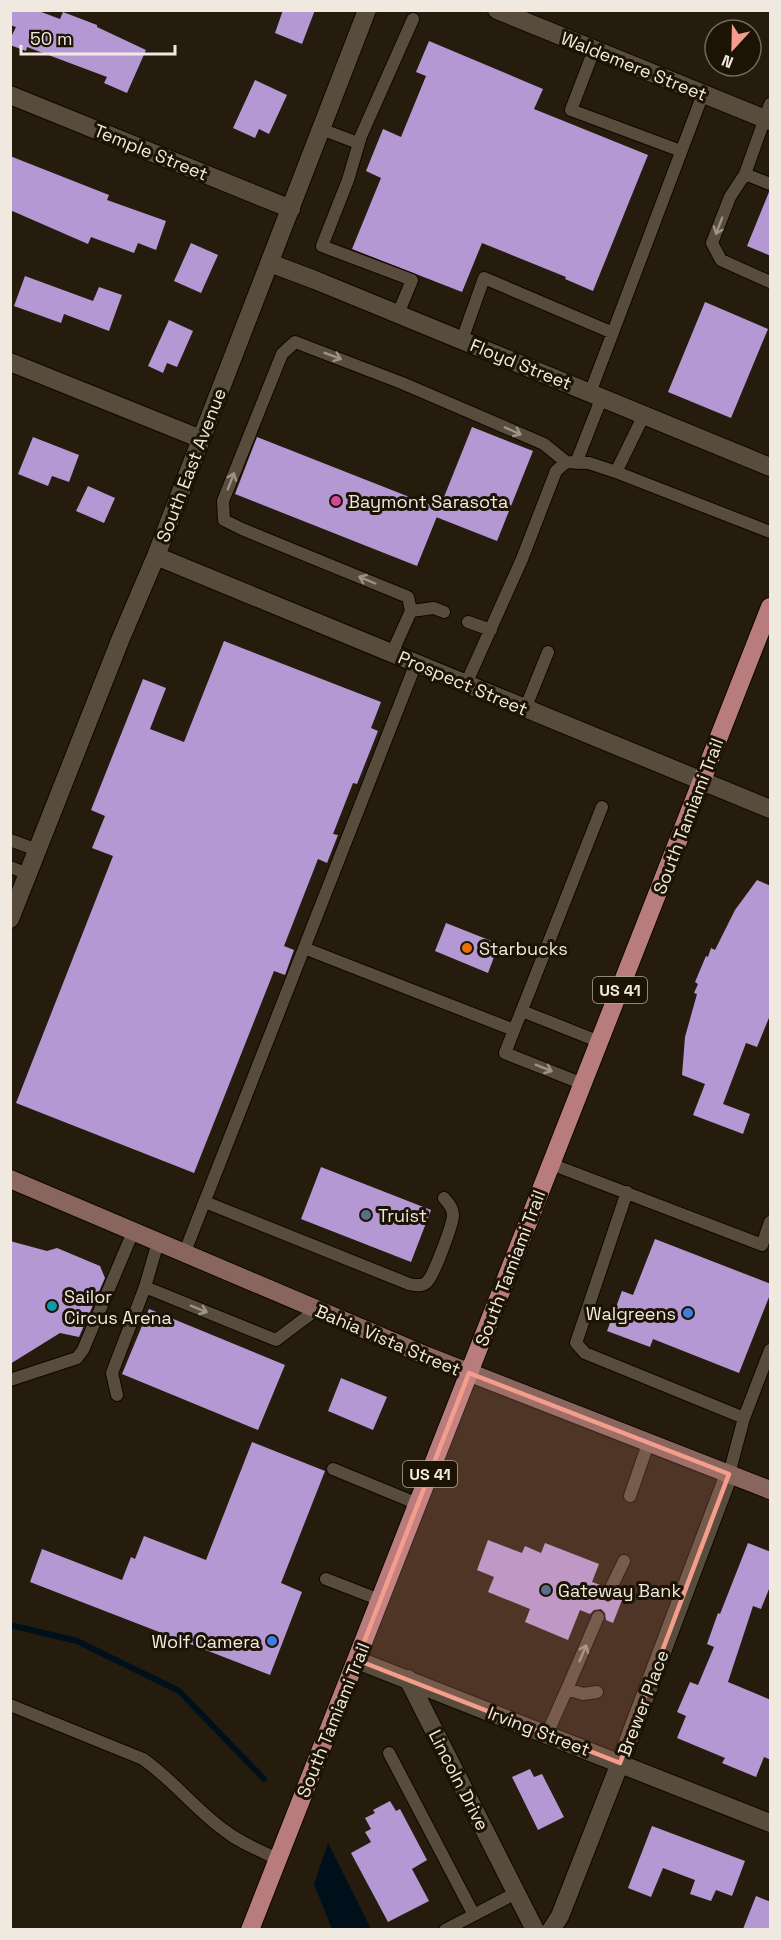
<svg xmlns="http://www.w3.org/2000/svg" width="781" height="1940" viewBox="0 0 781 1940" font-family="'Space Grotesk',sans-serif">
	<rect width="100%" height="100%" fill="#261c0d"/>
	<path fill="#00101a" d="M 328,1843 L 371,1929 L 332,1929 L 314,1884 Z"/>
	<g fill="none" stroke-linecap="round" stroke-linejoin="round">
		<path stroke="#00101a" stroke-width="6" d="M 10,1625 L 77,1641 L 179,1691 L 264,1779"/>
	</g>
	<path fill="#b398d4" d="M 10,10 L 36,10 L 60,19 L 63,12 L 97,25 L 97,27 L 146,50 L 127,93 L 104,83 L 107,77 L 27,47 L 26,51 L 10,45 L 10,39 L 16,27 L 10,25 Z
		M 283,10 L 315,10 L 302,44 L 275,33 Z
		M 429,41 L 543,89 L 534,109 L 648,155 L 593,291 L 565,279 L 566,277 L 482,243 L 462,292 L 352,249 L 381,178 L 366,171 L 383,129 L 401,137 L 426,76 L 416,72 Z
		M 255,80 L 287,95 L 269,134 L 259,129 L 255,138 L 233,128 Z
		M 10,156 L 109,195 L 107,200 L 166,221 L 156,250 L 138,243 L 134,253 L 91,237 L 88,244 L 10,210 Z
		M 769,192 L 771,192 L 771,256 L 747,246 Z
		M 191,243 L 218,255 L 201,293 L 174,281 Z
		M 25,276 L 93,301 L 99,287 L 122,295 L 109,331 L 64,314 L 61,323 L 14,306 Z
		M 705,302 L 768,329 L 731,418 L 668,392 Z
		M 169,320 L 193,331 L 177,367 L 167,363 L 163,373 L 148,366 Z
		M 472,427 L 533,451 L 497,541 L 436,517 Z
		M 33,437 L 79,455 L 69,482 L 52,476 L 48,486 L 18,474 Z
		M 257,437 L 440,509 L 417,566 L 235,494 Z
		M 88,486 L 115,498 L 104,523 L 76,511 Z
		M 224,641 L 381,702 L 371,728 L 378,731 L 357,784 L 353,783 L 333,834 L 338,835 L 327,863 L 318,859 L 284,946 L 294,950 L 285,975 L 274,971 L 194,1173 L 16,1103 L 113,856 L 92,848 L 105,816 L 91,810 L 143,679 L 166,688 L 150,729 L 184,742 Z
		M 757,880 L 771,886 L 771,1013 L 757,1047 L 746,1043 L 723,1104 L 750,1114 L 743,1134 L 693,1115 L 705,1084 L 682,1075 L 685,1037 L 697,994 L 694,993 L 698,984 L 695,982 L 706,956 L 708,957 L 711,948 L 715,950 L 735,910 Z
		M 446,923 L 499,944 L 488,973 L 435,951 Z
		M 321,1167 L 431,1210 L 411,1262 L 301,1219 Z
		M 655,1239 L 771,1284 L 771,1292 L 739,1373 L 653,1339 L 650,1347 L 607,1331 L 622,1291 L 633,1295 Z
		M 10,1241 L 47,1251 L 57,1248 L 100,1266 L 105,1278 L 79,1337 L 60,1333 L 10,1364 Z
		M 149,1309 L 285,1365 L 258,1430 L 122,1374 Z
		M 341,1378 L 387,1397 L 373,1430 L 328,1411 Z
		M 252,1442 L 325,1471 L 281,1583 L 302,1592 L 270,1675 L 30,1582 L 42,1549 L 122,1580 L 131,1557 L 135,1559 L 144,1536 L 206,1560 Z
		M 488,1540 L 522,1553 L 525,1546 L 541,1553 L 545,1543 L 599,1564 L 592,1582 L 603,1586 L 600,1594 L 601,1598 L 608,1602 L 616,1597 L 622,1600 L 613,1623 L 606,1620 L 605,1613 L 601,1609 L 594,1610 L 590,1614 L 580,1610 L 568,1640 L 525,1622 L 530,1609 L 488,1592 L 494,1577 L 477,1570 Z
		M 748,1543 L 771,1552 L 771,1584 L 761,1609 L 753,1606 L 728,1682 L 771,1700 L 771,1760 L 764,1757 L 756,1777 L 722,1763 L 725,1758 L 677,1738 L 686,1716 L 677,1712 L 690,1682 L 698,1685 L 714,1647 L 707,1644 L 718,1613 L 720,1614 Z
		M 530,1769 L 534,1777 L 542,1774 L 564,1817 L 538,1830 L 512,1777 Z
		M 390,1801 L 396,1811 L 400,1809 L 427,1860 L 412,1869 L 429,1901 L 388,1922 L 351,1853 L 371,1842 L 365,1832 L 371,1829 L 365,1818 L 375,1813 L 373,1810 Z
		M 652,1826 L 745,1861 L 732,1896 L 716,1890 L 711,1901 L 690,1894 L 695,1880 L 663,1868 L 651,1897 L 628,1888 Z
		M 756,1896 L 771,1902 L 771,1929 L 743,1929 Z"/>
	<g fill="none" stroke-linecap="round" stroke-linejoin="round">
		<defs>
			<path id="lane" d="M 594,50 L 571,110 L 681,151
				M 770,104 L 745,174 L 730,197 L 712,243 L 721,260 L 770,282
				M 321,129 L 358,143
				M 745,174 L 770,184
				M 398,314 L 412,280 L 322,246 L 348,180 L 361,136 L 413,19
				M 462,340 L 484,278 L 613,333
				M 590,393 L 703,94
				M 576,463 L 602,397
				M 616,472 L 644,415
				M 411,611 L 408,597 L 242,529 L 224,520 L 223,501 L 282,354 L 295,342 L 402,383 L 544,444 L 566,462
				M 468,622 L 491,630
				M 392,653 L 411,611 L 434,608 L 444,612
				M 466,684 L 522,559 L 556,471 L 566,462 L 589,463 L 616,472 L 770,532
				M 525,709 L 548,652
				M 10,840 L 37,850
				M 10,867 L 28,874
				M 304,948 L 514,1030
				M 522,1011 L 600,1042
				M 583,1084 L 505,1053 L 602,807
				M 551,1164 L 762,1245 L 770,1222
				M 627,1192 L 576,1343 L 585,1353 L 744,1418 L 729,1474
				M 205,1202 L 409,1284 C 415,1285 422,1287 427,1282 C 434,1275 453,1224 453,1215 C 453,1207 448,1203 444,1198
				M 184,1254 L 416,663
				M 145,1287 L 276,1340 L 316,1310
				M 10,1380 L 77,1358 L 83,1350 L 133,1232
				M 117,1395 L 112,1373 L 145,1287 L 158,1242
				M 744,1418 L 770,1350
				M 333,1469 L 418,1504
				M 630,1496 L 648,1444
				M 326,1579 L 380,1600
				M 608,1594 L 624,1561
				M 567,1689 L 598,1617
				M 10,1705 L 143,1759 C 173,1780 195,1809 224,1830 C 240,1843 259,1850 278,1859
				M 547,1734 L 567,1689 L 583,1694 L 597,1692
				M 389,1753 L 474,1915
				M 445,1930 L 516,1893"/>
			<path id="street" d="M 497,10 L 770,121
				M 10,95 L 291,209
				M 270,263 L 315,280 L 770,467
				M 10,362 L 201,439
				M 156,556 L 770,809
				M 10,919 L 121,638 L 156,556 L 367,10
				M 357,1660 L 770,1823
				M 408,1679 L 535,1930
				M 551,1930 L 560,1916 L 620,1763 L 729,1474"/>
			<path id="secondary" d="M 10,1179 L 427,1356 L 770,1490"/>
			<path id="primary" d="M 250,1930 L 770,607"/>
		</defs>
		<use href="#lane" stroke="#0e0600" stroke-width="14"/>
		<use href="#street" stroke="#0e0600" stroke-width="20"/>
		<use href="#secondary" stroke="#0e0600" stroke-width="20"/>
		<use href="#primary" stroke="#0e0600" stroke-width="20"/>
		<use href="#lane" stroke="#584d3d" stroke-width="12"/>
		<use href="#street" stroke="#584d3d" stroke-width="18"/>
		<use href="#secondary" stroke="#88655d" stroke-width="18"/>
		<use href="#primary" stroke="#b87c7d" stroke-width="18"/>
	</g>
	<defs><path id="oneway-shaft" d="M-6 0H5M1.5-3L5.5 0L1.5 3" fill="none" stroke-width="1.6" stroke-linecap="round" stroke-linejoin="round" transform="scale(1.5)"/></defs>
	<g stroke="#9c9386">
		<use href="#oneway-shaft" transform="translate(719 226) rotate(111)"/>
		<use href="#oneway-shaft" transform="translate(333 356) rotate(21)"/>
		<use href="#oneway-shaft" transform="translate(513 431) rotate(24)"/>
		<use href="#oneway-shaft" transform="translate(231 481) rotate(-69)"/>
		<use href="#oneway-shaft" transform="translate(367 580) rotate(-157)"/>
		<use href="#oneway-shaft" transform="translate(544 1068) rotate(22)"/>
		<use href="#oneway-shaft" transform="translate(199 1309) rotate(22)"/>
		<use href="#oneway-shaft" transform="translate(583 1653) rotate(-67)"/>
	</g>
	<path fill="#f59d8d" fill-opacity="0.2" stroke="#f59d8d" stroke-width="4.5" stroke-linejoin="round" d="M 469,1373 L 729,1474 L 620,1763 L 357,1660 Z"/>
	<circle fill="#d1479c" stroke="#1c1305" stroke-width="2" cx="336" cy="501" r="6"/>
	<circle fill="#e8710a" stroke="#1c1305" stroke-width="2" cx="467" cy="948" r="6"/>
	<g fill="#5c6f8a" stroke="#1c1305" stroke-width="2">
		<circle cx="366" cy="1215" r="6"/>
		<circle cx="546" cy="1590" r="6"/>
	</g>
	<circle fill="#0f9aa8" stroke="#1c1305" stroke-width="2" cx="52" cy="1306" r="6"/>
	<g fill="#3f7fe0" stroke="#1c1305" stroke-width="2">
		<circle cx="688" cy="1313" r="6"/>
		<circle cx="272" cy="1641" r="6"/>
	</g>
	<g text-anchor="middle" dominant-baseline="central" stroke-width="6" stroke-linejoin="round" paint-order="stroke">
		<g fill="#1c1305" stroke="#b0a99e" stroke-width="1.5">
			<rect x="593" y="977" width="54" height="26" rx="4.5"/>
			<rect x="403" y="1461" width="54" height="26" rx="4.5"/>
		</g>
		<g font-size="16" font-weight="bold" fill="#f0e9e0">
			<text x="620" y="990">US 41</text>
			<text x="430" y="1474">US 41</text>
		</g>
		<g font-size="18" fill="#f0e9e0" stroke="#1c1305">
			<text transform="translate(634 66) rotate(22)">Waldemere Street</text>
			<text transform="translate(151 152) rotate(22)">Temple Street</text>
			<text transform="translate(521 364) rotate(22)">Floyd Street</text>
			<text transform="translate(191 465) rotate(-69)">South East Avenue</text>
			<text transform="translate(463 683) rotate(23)">Prospect Street</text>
			<text transform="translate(688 816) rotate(-69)">South Tamiami Trail</text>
			<text transform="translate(510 1268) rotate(-69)">South Tamiami Trail</text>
			<text transform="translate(388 1340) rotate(23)">Bahia Vista Street</text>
			<text transform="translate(643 1703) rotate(-69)">Brewer Place</text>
			<text transform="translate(333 1720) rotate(-68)">South Tamiami Trail</text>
			<text transform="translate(539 1731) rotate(21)">Irving Street</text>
			<text transform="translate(459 1780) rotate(63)">Lincoln Drive</text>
		</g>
		<g font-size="18" fill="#f0e9e0" stroke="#1c1305" text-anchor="start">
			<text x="348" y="501">Baymont Sarasota</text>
			<text x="479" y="948">Starbucks</text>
			<text x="378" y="1215">Truist</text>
			<text x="64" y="1296">Sailor<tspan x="64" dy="21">Circus Arena</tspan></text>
			<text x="676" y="1313" text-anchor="end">Walgreens</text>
			<text x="558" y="1590">Gateway Bank</text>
			<text x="260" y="1641" text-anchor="end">Wolf Camera</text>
		</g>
	</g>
	<rect width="781" height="1940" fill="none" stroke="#f0e9e0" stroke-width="24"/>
	<g transform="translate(733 48) rotate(202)"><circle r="28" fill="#1c1305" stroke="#71695d" stroke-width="1.5"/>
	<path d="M0-4.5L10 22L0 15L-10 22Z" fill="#f59d8d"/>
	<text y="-9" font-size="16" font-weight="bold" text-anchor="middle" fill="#f0e9e0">N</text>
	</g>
	<path d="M21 45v9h154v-9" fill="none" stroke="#f0e9e0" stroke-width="3"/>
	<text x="30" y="45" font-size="18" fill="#f0e9e0" stroke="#1c1305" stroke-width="4.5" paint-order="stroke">50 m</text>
</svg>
